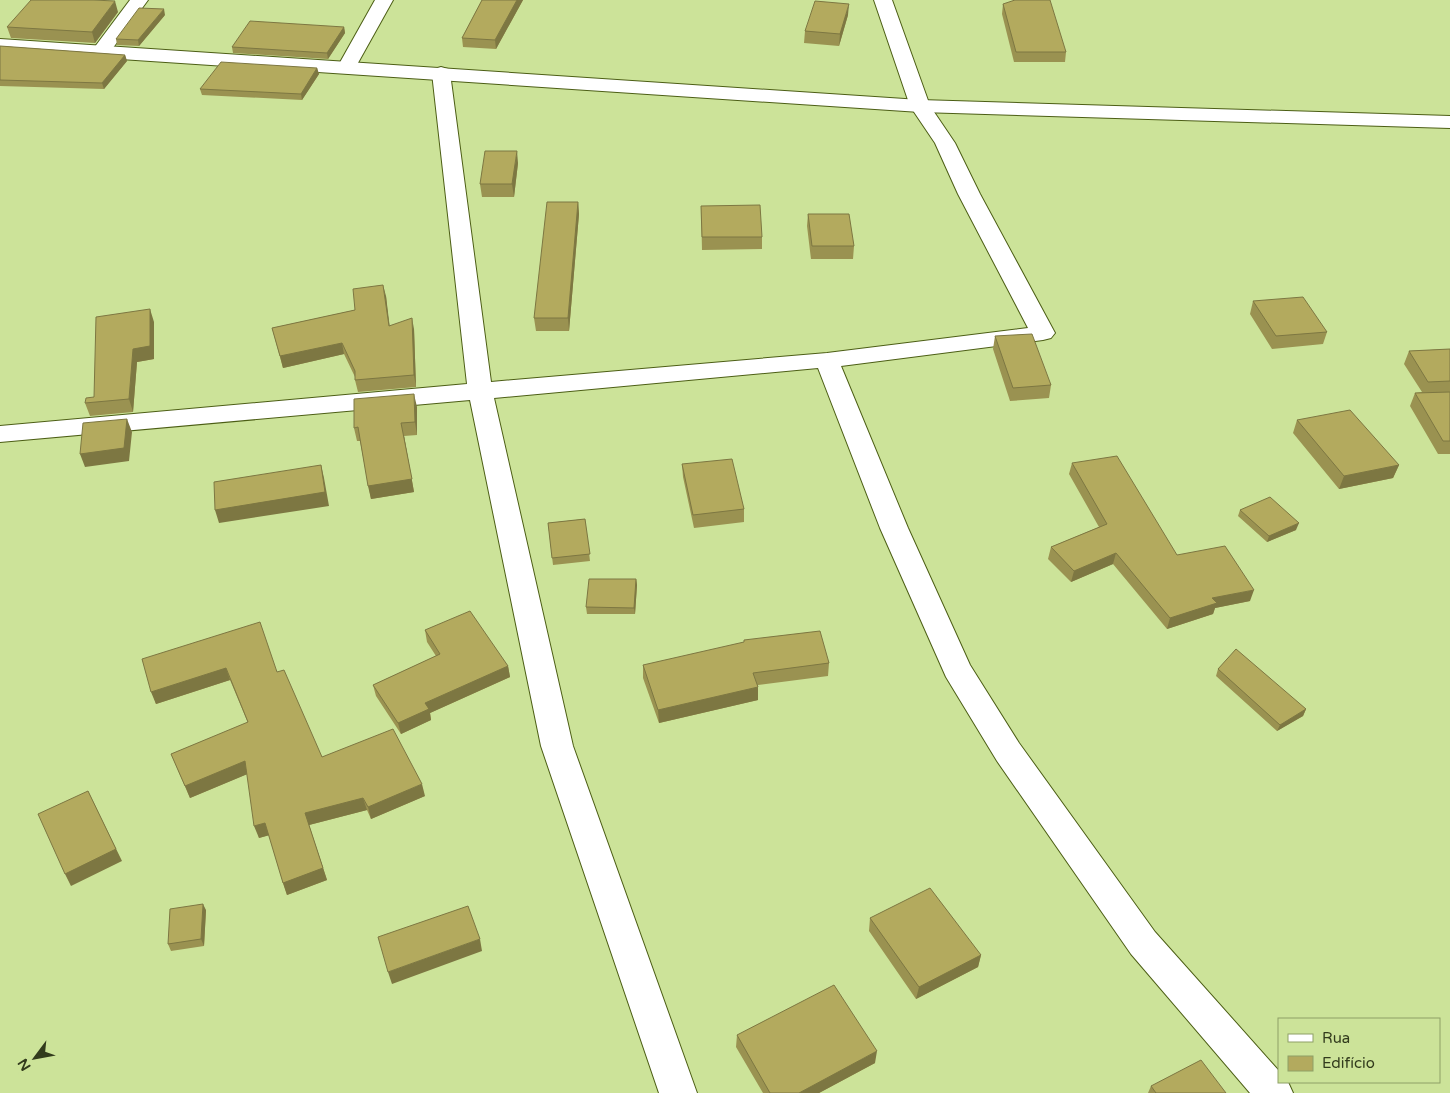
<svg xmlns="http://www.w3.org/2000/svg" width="1450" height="1093" viewBox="0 0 1450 1093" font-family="'Varela Round',sans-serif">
	<rect width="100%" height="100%" fill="#cce399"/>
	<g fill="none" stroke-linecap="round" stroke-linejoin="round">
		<defs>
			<path id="street" d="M 130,0 L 148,0 L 107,56 L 100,58 L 93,56 L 91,52 Z
				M 375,0 L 393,0 L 354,70 L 347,72 L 340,70 L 338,66 Z
				M 874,0 L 892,0 L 930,106 L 955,143 L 980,194 L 1055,333 L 1051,338 L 1043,340 L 841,366 L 908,528 L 970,665 L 1019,743 L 1155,932 L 1279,1071 L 1279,1082 L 1288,1082 L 1293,1093 L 1250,1093 L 1131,954 L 997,761 L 946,677 L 880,528 L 818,368 L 494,398 L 573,746 L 697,1093 L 659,1093 L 541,746 L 470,400 L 0,442 L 0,426 L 467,384 L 432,73 L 434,69 L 441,67 L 448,69 L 450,73 L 491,382 L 827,353 L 1028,328 L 958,194 L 935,143 L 910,106 Z"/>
			<path id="secondary" d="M 0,39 L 920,100 L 1450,116 L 1450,128 L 920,112 L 0,51 Z"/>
		</defs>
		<use href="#street" stroke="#4c5e15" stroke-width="2"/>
		<use href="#secondary" stroke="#4c5e15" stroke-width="2"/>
		<use href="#street" fill="#fff" fill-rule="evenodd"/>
		<use href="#secondary" fill="#fff" fill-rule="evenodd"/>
	</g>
	<path fill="#9a9251" d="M 482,0 L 523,0 L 496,49 L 463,47 L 462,38 Z
		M 1003,4 L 1066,52 L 1065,62 L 1014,62 L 1002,14 Z
		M 118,12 L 95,43 L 11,38 L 7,27 Z
		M 165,15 L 139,46 L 117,45 L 116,39 Z
		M 848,15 L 839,46 L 804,43 L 805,31 Z
		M 344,27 L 345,33 L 328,59 L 233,53 L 232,47 Z
		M 0,46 L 125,55 L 127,61 L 104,89 L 0,86 Z
		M 317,68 L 319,74 L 302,100 L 202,95 L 200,89 Z
		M 518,163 L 514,197 L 482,197 L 480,184 Z
		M 578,202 L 579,214 L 569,331 L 536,331 L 534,318 Z
		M 701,206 L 762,237 L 762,249 L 702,250 Z
		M 808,214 L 854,246 L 853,259 L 811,259 L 807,226 Z
		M 386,296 L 389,326 L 414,329 L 416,387 L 358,392 L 355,380 L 355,377 L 344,354 L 283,368 L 272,328 L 355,310 Z
		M 1253,301 L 1327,332 L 1323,344 L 1272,349 L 1250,314 Z
		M 154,322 L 154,359 L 137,362 L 133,412 L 90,416 L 85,403 L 94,397 Z
		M 995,336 L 1051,385 L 1049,398 L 1010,401 L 993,349 Z
		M 1450,349 L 1450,454 L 1438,454 L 1410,406 L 1415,393 L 1422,392 L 1404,364 L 1409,351 Z
		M 417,407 L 417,435 L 404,436 L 414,492 L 371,499 L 360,441 L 357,441 L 354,428 Z
		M 1297,420 L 1399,465 L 1393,478 L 1339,489 L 1293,433 Z
		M 1072,463 L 1177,555 L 1250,601 L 1215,608 L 1213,614 L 1167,629 L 1113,564 L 1071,582 L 1048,559 L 1051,547 L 1099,527 L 1069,474 Z
		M 682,464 L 744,509 L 744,522 L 694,528 L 683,477 Z
		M 1240,510 L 1296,530 L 1267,542 L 1238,516 Z
		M 585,519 L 590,561 L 553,565 L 548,523 Z
		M 636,579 L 637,585 L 635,614 L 587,614 L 586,607 Z
		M 425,630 L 508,666 L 510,677 L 430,713 L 431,720 L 401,734 L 376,696 L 373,685 L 436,656 L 427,642 Z
		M 142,659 L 277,672 L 322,757 L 425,796 L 371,819 L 367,810 L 309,825 L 327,880 L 287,895 L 283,883 L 269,835 L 259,838 L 247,774 L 190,798 L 171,754 L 248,723 L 230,680 L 156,704 Z
		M 829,663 L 828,676 L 758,685 L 758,700 L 659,723 L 643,678 L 643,665 Z
		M 1218,669 L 1306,709 L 1303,716 L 1277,731 L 1216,676 Z
		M 206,910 L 204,946 L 171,951 L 168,944 Z
		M 870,918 L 981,955 L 978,967 L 916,999 L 869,931 Z
		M 737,1035 L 875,1063 L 819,1093 L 763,1093 L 736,1047 Z
		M 1151,1086 L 1226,1093 L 1148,1093 Z"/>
	<path fill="#7d7742" d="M 517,0 L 523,0 L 496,49 L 495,40 Z
		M 115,1 L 118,12 L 95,43 L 92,32 Z
		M 849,4 L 848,15 L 839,46 L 840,34 Z
		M 164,9 L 165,15 L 139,46 L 138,40 Z
		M 344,27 L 345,33 L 328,59 L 327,53 Z
		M 125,55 L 127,61 L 104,89 L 102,83 Z
		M 317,68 L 319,74 L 302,100 L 301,94 Z
		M 517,151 L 518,163 L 514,197 L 512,184 Z
		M 578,202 L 579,214 L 569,331 L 568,318 Z
		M 383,285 L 386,296 L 391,337 L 389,326 Z
		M 150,309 L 154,322 L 154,359 L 137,362 L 133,412 L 129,399 L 133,349 Z
		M 412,318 L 414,329 L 416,387 L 414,375 Z
		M 342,343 L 344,354 L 283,368 L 280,356 Z
		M 414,394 L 417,407 L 417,435 L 415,422 Z
		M 127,419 L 132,432 L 129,461 L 85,467 L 80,454 Z
		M 404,436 L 414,492 L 371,499 L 368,486 Z
		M 321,465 L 324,478 L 329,506 L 219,523 L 215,510 Z
		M 1399,465 L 1393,478 L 1339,489 L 1344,476 Z
		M 1299,523 L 1296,530 L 1267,542 L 1269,536 Z
		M 1116,553 L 1113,564 L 1071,582 L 1074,571 Z
		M 636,579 L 637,585 L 635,614 L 634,608 Z
		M 1254,590 L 1250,601 L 1215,608 L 1213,614 L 1167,629 L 1170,618 L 1212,598 Z
		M 508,666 L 510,677 L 430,713 L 431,720 L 401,734 L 398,723 L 425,703 Z
		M 226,668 L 230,680 L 156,704 L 151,692 Z
		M 758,687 L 758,700 L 659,723 L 658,710 Z
		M 1306,709 L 1303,716 L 1277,731 L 1280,725 Z
		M 245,761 L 250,773 L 190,798 L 185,786 Z
		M 422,784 L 425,796 L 371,819 L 368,807 Z
		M 88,791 L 122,861 L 71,886 L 65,874 Z
		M 363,798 L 367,810 L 309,825 L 327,880 L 287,895 L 283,883 L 305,813 Z
		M 265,823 L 270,835 L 259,838 L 254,826 Z
		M 203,904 L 206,910 L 204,946 L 201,939 Z
		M 480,939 L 482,951 L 392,984 L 388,972 Z
		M 981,955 L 978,967 L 916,999 L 919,987 Z
		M 877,1051 L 875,1063 L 819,1093 L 799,1093 Z"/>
	<path fill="#b3aa5e" stroke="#7d7742" d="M 31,0 L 93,0 L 115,1 L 92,32 L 7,27 Z
		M 482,0 L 517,0 L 495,40 L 462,38 Z
		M 1015,0 L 1050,0 L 1066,52 L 1016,52 L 1003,4 Z
		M 815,1 L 849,4 L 840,34 L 805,31 Z
		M 139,8 L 164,9 L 138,40 L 116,39 Z
		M 250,21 L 344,27 L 327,53 L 232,47 Z
		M 0,46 L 125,55 L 102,83 L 0,80 Z
		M 221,62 L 317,68 L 301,94 L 200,89 Z
		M 485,151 L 517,151 L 512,184 L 480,184 Z
		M 547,202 L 578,202 L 568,318 L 534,318 Z
		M 760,205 L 762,237 L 702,237 L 701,206 Z
		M 808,214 L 849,214 L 854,246 L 812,246 Z
		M 383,285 L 389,326 L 412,318 L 414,375 L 355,380 L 355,371 L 342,343 L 280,356 L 272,328 L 355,310 L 353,289 Z
		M 1303,297 L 1327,332 L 1276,336 L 1253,301 Z
		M 150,309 L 150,346 L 133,349 L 129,399 L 85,403 L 86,398 L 94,397 L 96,317 Z
		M 1032,334 L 1051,385 L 1013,388 L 995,336 Z
		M 1450,349 L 1450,381 L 1428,382 L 1409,351 Z
		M 1450,392 L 1450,441 L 1443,441 L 1415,393 Z
		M 414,394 L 415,422 L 401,423 L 412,479 L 368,486 L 358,427 L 354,428 L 354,399 Z
		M 1350,410 L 1399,465 L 1344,476 L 1297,420 Z
		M 127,419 L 124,448 L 80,454 L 83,423 Z
		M 1117,456 L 1177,555 L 1225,546 L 1254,590 L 1212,598 L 1217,603 L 1170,618 L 1116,553 L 1074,571 L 1051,547 L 1107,524 L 1072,463 Z
		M 732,459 L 744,509 L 693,515 L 682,464 Z
		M 321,465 L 325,492 L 215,510 L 214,482 Z
		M 1270,497 L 1299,523 L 1269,536 L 1240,510 Z
		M 585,519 L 590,554 L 552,558 L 548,523 Z
		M 589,579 L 636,579 L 634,608 L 586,607 Z
		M 470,611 L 508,666 L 425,703 L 429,709 L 398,723 L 373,685 L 440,654 L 425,630 Z
		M 260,622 L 277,672 L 284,670 L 322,757 L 393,729 L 422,784 L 368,807 L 363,798 L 305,813 L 323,868 L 283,883 L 265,823 L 254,826 L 245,761 L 185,786 L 171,754 L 248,722 L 226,668 L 151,692 L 142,659 Z
		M 820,631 L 829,663 L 753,673 L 758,687 L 658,710 L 643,665 L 744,642 L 744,640 Z
		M 1236,649 L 1306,709 L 1280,725 L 1218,669 Z
		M 88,791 L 116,849 L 65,874 L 38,814 Z
		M 930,888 L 981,955 L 919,987 L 870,918 Z
		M 203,904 L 201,939 L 168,944 L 170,909 Z
		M 468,906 L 480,939 L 388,972 L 378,937 Z
		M 834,985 L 877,1051 L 799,1093 L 770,1093 L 737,1035 Z
		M 1201,1060 L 1226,1093 L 1156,1093 L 1151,1086 Z"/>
	<rect x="1278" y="1018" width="162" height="65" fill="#cce399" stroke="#8ea067"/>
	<rect x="1288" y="1034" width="25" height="8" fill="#ffffff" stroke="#8ea067"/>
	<text x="1322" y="1043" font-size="15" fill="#323b1d">Rua</text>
	<rect x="1288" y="1056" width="25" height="15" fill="#b3aa5e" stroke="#8ea067"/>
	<text x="1322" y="1068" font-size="15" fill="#323b1d">Edifício</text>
	<g transform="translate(35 1058) rotate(238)" stroke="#cce399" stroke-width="4" paint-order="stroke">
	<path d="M0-4L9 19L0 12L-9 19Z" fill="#323b1d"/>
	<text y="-8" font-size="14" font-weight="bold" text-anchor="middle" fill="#323b1d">N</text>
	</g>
</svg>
